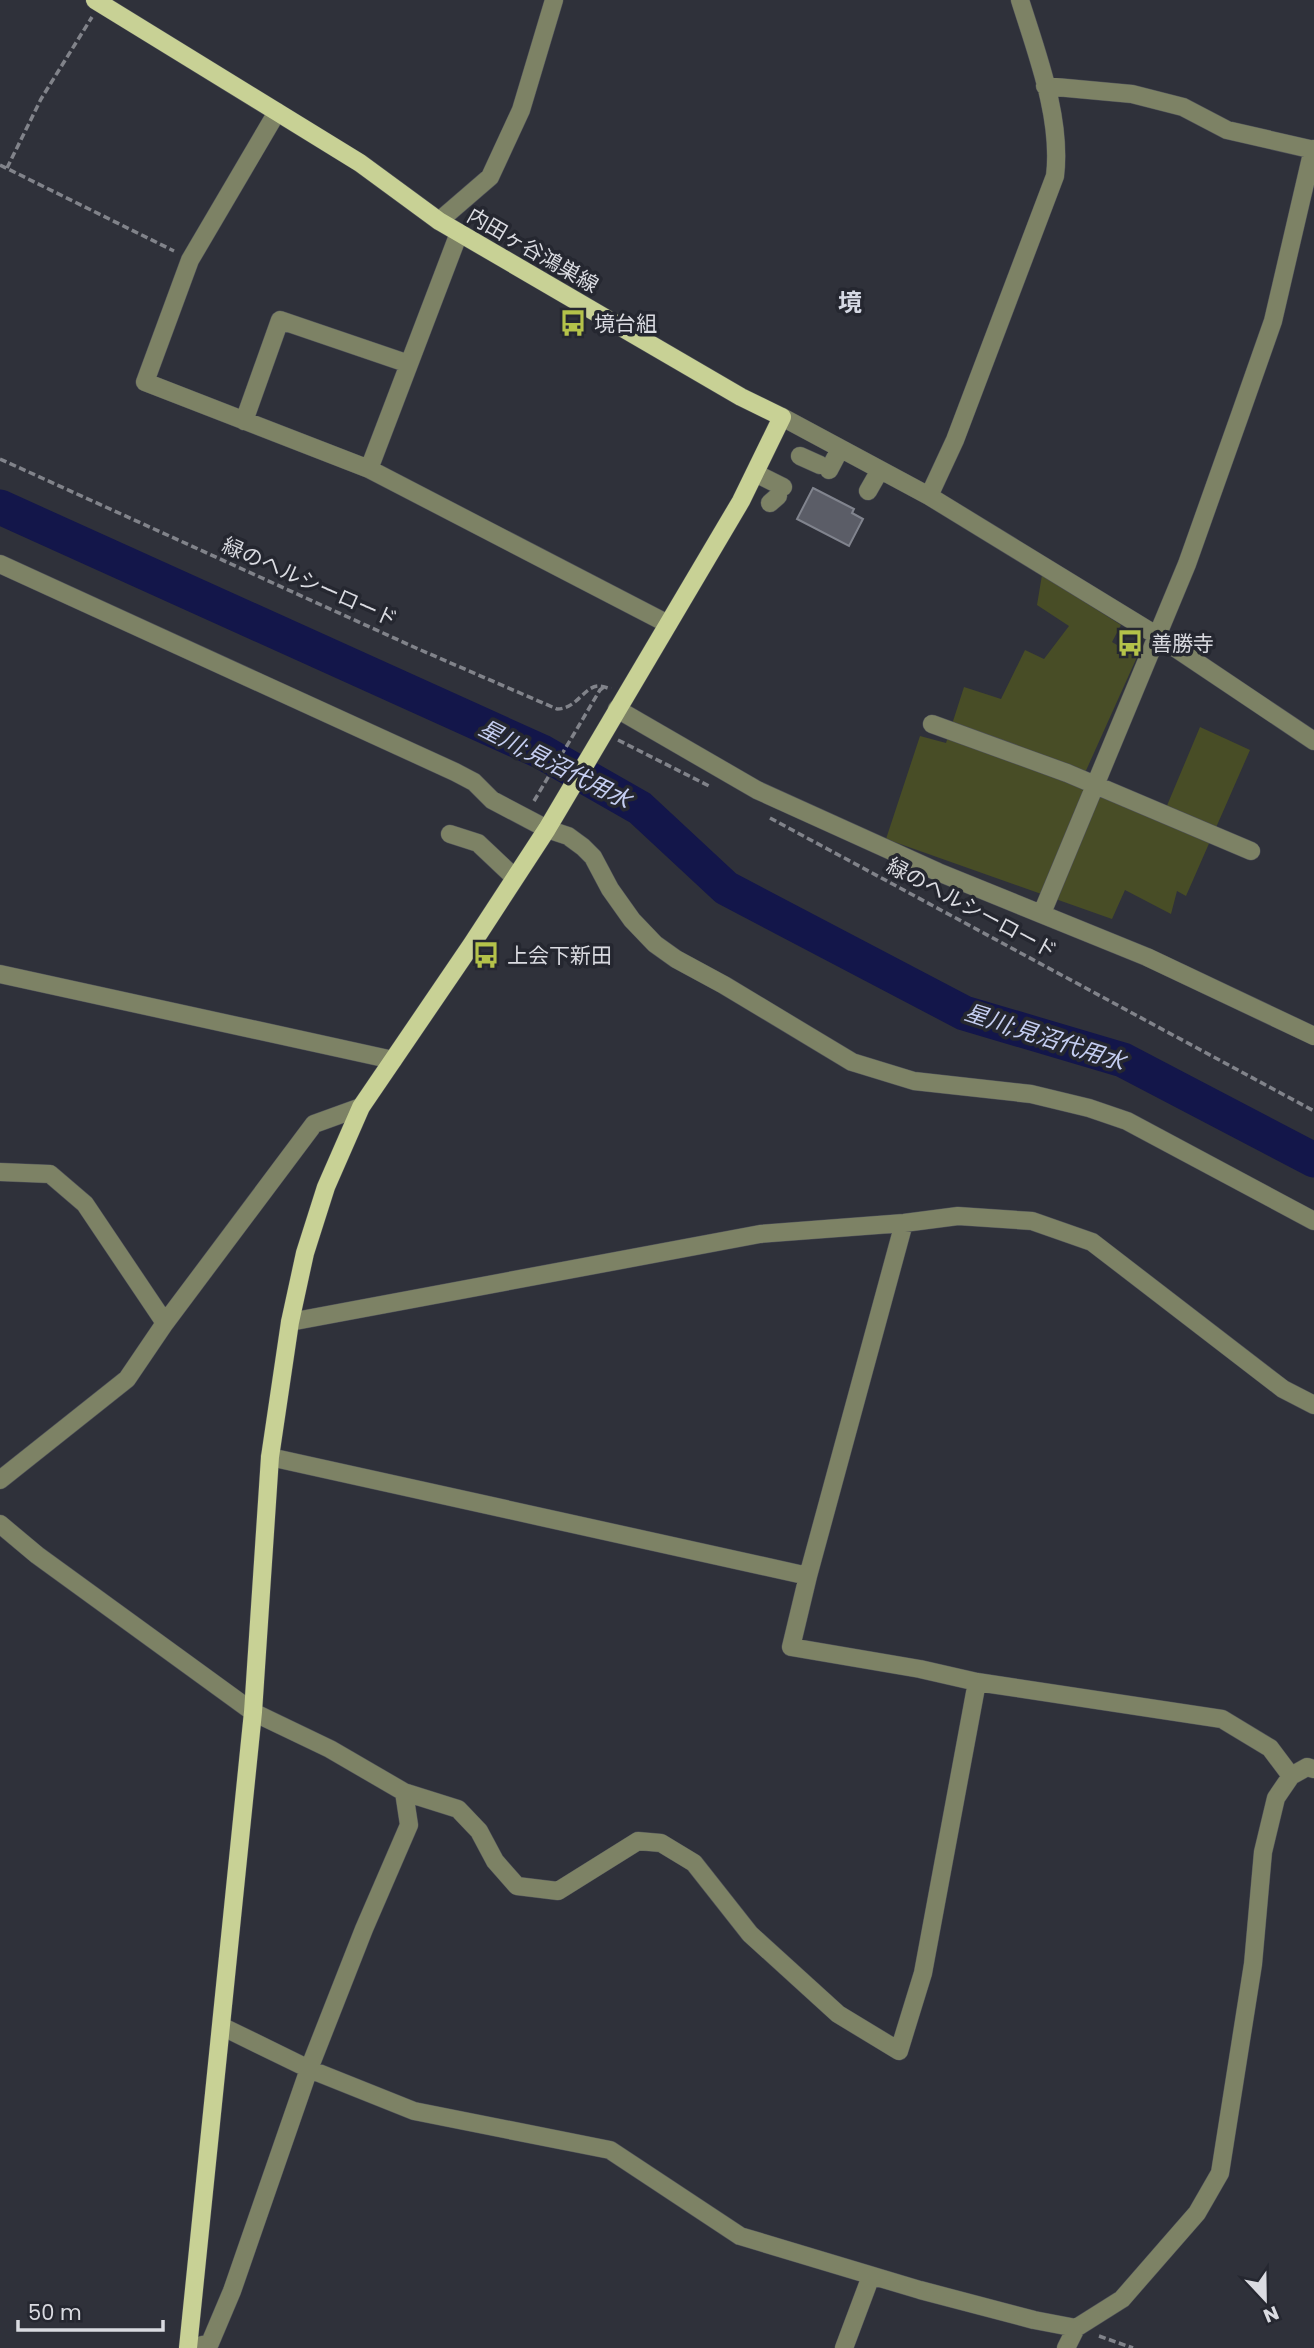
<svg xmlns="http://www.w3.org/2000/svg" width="1314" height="2348" viewBox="0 0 1314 2348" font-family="Poppins,'Noto Sans JP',sans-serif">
	<rect width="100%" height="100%" fill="#2f313a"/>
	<path fill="#484d26" d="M 1042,575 L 1121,625 L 1112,642 L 1137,657 L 1084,775 L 1166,808 L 1200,727 L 1250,750 L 1186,896 L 1177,891 L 1171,914 L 1125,890 L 1112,919 L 886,839 L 920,736 L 946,743 L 964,687 L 1001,699 L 1025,650 L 1044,659 L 1069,626 L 1037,605 Z"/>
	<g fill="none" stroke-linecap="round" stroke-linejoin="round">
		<path stroke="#13164a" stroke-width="35" d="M 0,507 L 542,752 L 640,808 L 726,888 L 964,1013 L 1123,1060 L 1314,1160"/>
	</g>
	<path fill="#5b5d67" stroke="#81848e" stroke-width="2" d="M 813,488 L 854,509 L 852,513 L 863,519 L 849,546 L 797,519 Z"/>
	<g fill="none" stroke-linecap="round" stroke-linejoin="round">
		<defs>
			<path id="minor" d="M 1045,86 L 1132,94 L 1183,107 L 1227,130 L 1314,150
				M 277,112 L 190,260 L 145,382 L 369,469 L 668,624
				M 439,221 L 490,177 L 521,110 L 554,0
				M 782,417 L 929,496 L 1156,635 L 1314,741
				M 244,421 L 280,320 L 409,364
				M 800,456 L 820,465
				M 369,469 L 459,233
				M 829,470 L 840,449
				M 755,473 L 783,487
				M 868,491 L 880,470
				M 929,496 L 955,440 L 1055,176 C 1062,119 1037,54 1020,0
				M 770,503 L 778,496
				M 0,564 L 455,772 L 474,782 L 492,800 L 547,829 L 568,836 L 583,847 L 593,857 L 610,889 L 632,920 L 655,944 L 676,959 L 724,985 L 852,1062 L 914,1081 L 1031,1094 L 1089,1108 L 1127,1121 L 1314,1221
				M 617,709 L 757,790 L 938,872 L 1147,957 L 1314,1036
				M 932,724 L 1067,773 L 1251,851
				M 450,834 L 478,843 L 514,877
				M 1042,913 L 1187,564 L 1241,412 L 1273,321 L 1313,149
				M 0,974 L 393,1060
				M 0,1172 L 50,1174 L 85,1204 L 165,1323
				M 904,1223 L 808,1576 L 791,1647 L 920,1669 L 977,1682 L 1222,1719 L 1270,1748 L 1291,1776
				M 290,1322 L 760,1234 L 904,1223 L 958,1216 L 1032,1221 L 1092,1242 L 1283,1389 L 1314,1405
				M 270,1457 L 808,1576
				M 0,1480 L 127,1379 L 165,1323 L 314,1124 L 361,1107
				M 0,1524 L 37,1555 L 253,1712 L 330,1749 L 404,1792 L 458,1809 L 479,1831 L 495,1861 L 517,1886 L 558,1891 L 638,1841 L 661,1843 L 694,1863 L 750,1934 L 838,2014 L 899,2051 L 923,1973 L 977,1682
				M 223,2027 L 309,2069 L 414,2111 L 610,2150 L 740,2236 L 920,2290 L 1034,2320 L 1076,2328
				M 192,2348 L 210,2343 L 232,2291 L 309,2069 L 364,1929 L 409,1825 L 404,1792
				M 844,2348 L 871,2276
				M 1066,2348 L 1076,2328 L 1122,2299 L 1197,2213 L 1220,2173 L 1253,1964 L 1263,1852 L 1276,1798 L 1291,1776 L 1307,1767 L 1314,1769"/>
			<path id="major" d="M 95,0 L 360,163 L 439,221 L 741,397 L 782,417 L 741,501 L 547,829 L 472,944 L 361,1107 L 326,1187 L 305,1253 L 290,1322 L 270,1457 L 253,1712 L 188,2348"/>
		</defs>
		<use href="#minor" stroke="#4e5058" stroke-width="19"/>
		<use href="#major" stroke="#4e5058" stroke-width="19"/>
		<path stroke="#81838a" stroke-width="3.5" stroke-dasharray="7 3.5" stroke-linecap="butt" d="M 0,165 L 174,251
			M 7,168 L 41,99 L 92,17
			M 0,459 L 416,648 L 557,709 C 577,709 584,686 599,686 C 603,686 607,688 611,689
			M 618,740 L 711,787
			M 534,801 L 600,690 L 604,687
			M 770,818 L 1314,1111
			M 1099,2336 L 1133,2348"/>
		<use href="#minor" stroke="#7d8265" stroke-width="18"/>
		<use href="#major" stroke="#c8d195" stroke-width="18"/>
	</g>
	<defs>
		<symbol id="bus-bare" viewBox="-9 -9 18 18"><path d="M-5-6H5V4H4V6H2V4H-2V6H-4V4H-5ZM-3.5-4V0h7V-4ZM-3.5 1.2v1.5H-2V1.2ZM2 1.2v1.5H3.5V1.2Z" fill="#b4c24a" stroke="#252730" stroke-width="2.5" paint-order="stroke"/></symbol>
	</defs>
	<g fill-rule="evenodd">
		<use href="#bus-bare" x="554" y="304" width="38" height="38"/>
		<use href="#bus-bare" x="1111" y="624" width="38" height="38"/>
		<use href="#bus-bare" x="467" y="936" width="38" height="38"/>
	</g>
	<g text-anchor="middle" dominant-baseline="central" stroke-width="7" stroke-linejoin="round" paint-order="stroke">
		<g font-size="21" fill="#dadbe1" stroke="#252730">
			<text transform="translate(533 250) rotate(30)">内田ヶ谷鴻巣線</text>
			<text transform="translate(310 582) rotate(24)">緑のヘルシーロード</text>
			<text transform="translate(972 908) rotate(28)">緑のヘルシーロード</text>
		</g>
		<g font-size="21" fill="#dadbe1" stroke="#252730" text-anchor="start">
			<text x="594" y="323">境台組</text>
			<text x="1151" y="643">善勝寺</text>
			<text x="507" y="955">上会下新田</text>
		</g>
		<g font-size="23" font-style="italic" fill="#c5cef1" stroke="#252730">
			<text transform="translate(555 764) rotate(27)">星川;見沼代用水</text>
			<text transform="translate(1045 1037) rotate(18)">星川;見沼代用水</text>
		</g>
		<g font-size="24" font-weight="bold" fill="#d6d9e4" stroke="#252730">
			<text x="850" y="302">境</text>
		</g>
	</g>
	<g transform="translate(1265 2299) rotate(158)" stroke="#252730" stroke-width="5" paint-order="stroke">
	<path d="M0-5L12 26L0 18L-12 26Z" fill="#dadbe1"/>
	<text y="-10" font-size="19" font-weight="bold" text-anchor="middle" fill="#dadbe1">N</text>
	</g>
	<path d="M18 2320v10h145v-10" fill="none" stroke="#dadbe1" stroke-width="3.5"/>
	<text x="28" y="2320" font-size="21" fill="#dadbe1" stroke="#252730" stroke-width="5" paint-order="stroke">50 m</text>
</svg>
